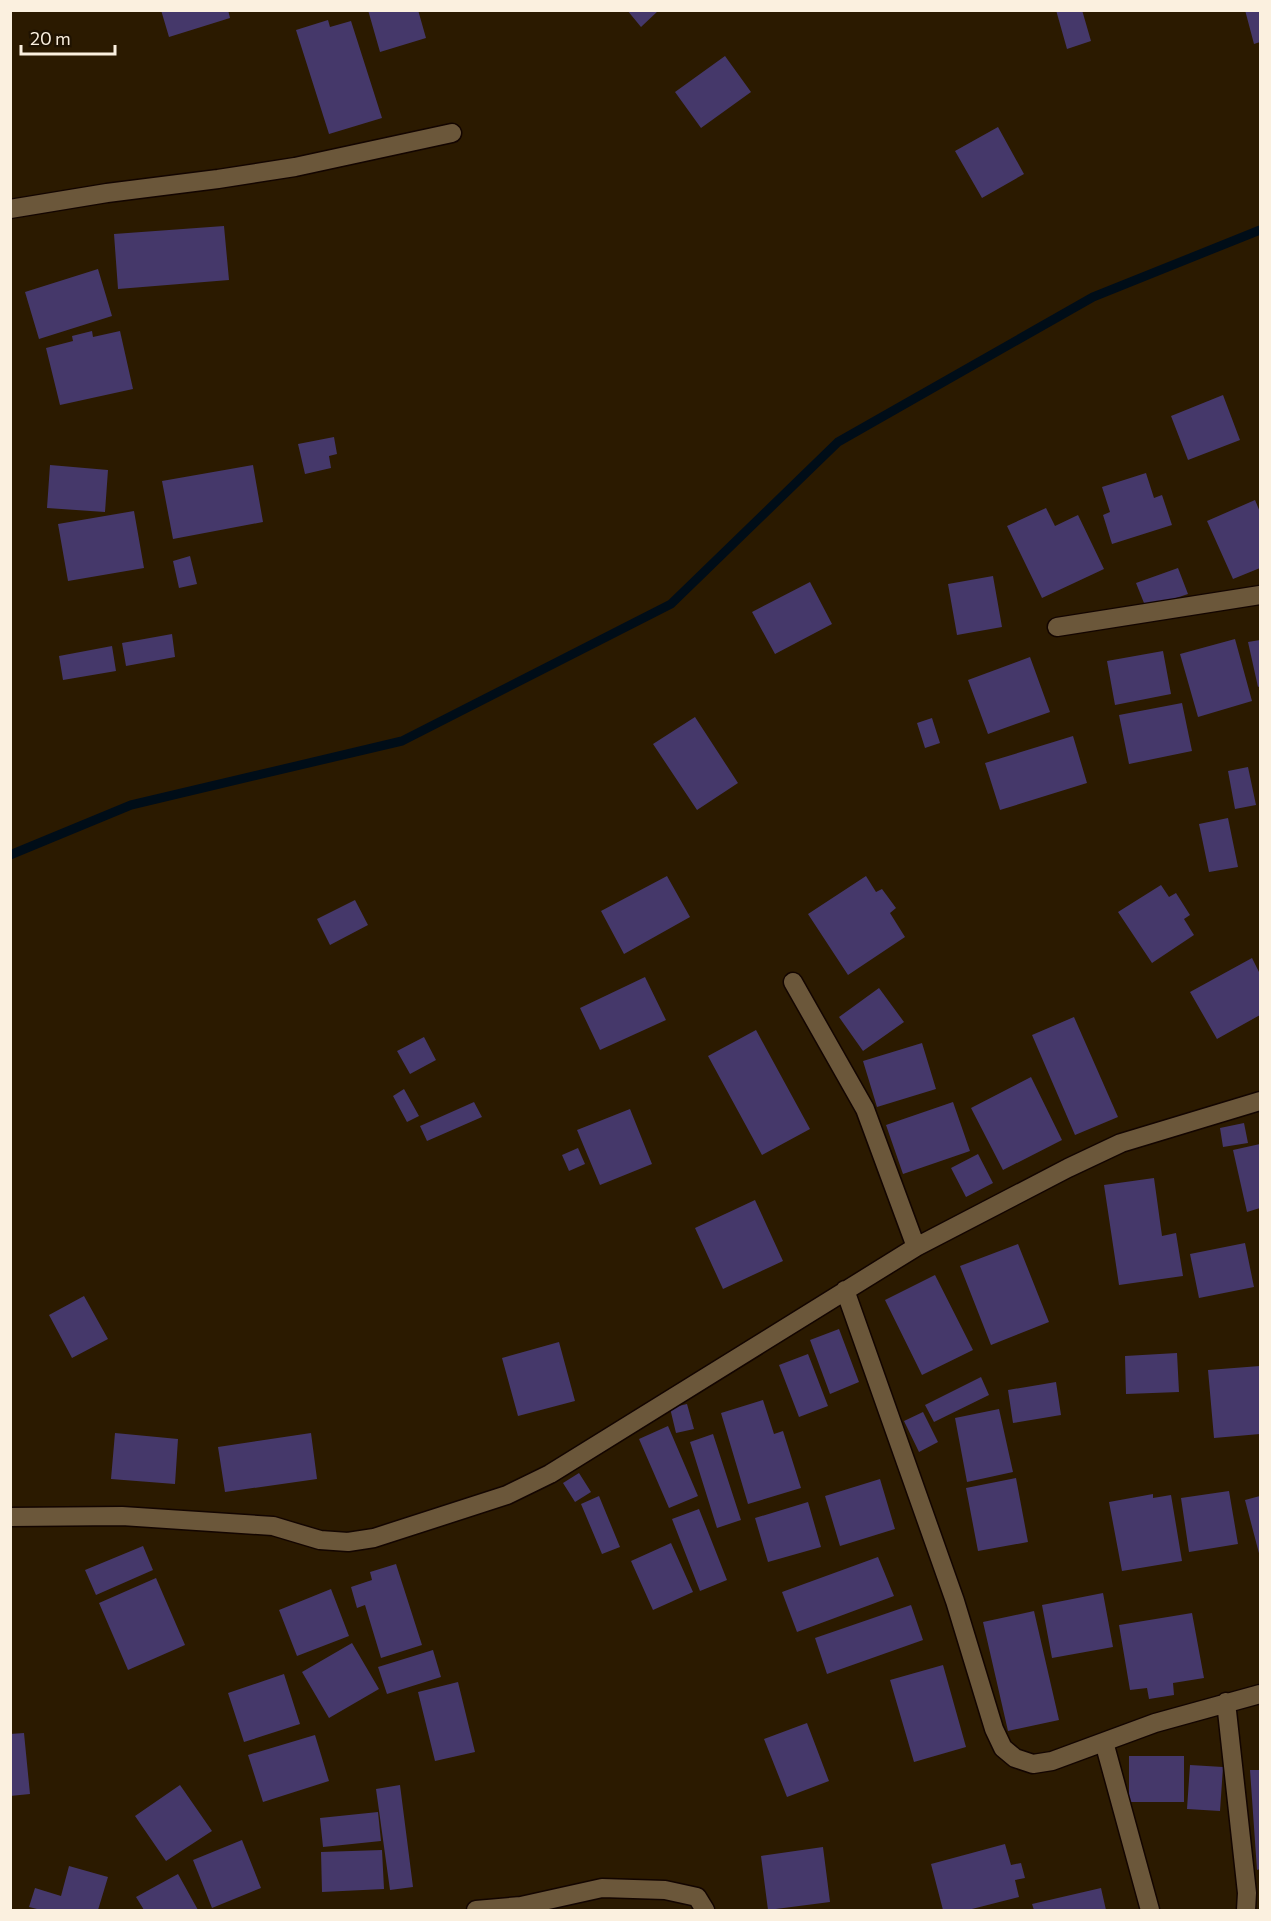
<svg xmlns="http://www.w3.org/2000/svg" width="1271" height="1921" viewBox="0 0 1271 1921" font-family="Commissioner,sans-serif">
	<rect width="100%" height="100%" fill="#2b1a00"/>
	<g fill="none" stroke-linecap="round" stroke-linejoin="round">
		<path stroke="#000d18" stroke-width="9" d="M 10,855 L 131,805 L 402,741 L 671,604 L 838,442 L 1093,297 L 1260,230"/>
	</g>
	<path fill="#45386a" d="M 161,10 L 228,10 L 230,18 L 169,37 Z
		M 368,10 L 418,10 L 426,38 L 380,52 Z
		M 627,10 L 659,10 L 641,27 Z
		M 1056,10 L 1082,10 L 1091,41 L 1067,49 Z
		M 1245,10 L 1260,10 L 1260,42 L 1254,44 Z
		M 328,20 L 330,27 L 351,21 L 382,118 L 329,134 L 296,30 Z
		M 725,56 L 751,92 L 701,128 L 675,92 Z
		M 998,127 L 1024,174 L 982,198 L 955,151 Z
		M 224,226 L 229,280 L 118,289 L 114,234 Z
		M 98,269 L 112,316 L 39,339 L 25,292 Z
		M 92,331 L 93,337 L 120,331 L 133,389 L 60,405 L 46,348 L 73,341 L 72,336 Z
		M 1223,395 L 1240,440 L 1188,460 L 1171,416 Z
		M 334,437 L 337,454 L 329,456 L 331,468 L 305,474 L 298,444 Z
		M 50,465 L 108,470 L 105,512 L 47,508 Z
		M 253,465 L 263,522 L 173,539 L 162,481 Z
		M 1146,473 L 1154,498 L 1162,495 L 1172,525 L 1112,544 L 1103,515 L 1110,512 L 1102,487 Z
		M 1255,500 L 1260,512 L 1260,568 L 1233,579 L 1207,521 Z
		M 1046,508 L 1055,526 L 1078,515 L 1104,569 L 1042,598 L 1007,526 Z
		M 134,511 L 144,568 L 68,581 L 58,524 Z
		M 190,556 L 197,584 L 179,588 L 173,561 Z
		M 1178,568 L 1188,594 L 1146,608 L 1136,583 Z
		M 993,576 L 1002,627 L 957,635 L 948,584 Z
		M 810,582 L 832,624 L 775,654 L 752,612 Z
		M 172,634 L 175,657 L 126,666 L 122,643 Z
		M 1235,639 L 1252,701 L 1198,717 L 1180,654 Z
		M 1260,640 L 1260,686 L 1258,687 L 1248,642 Z
		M 112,646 L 116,671 L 63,680 L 59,656 Z
		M 1163,651 L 1171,694 L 1115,705 L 1107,661 Z
		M 1030,657 L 1050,712 L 988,734 L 968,680 Z
		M 1182,703 L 1192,751 L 1129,764 L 1119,715 Z
		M 695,717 L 738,783 L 697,810 L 653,744 Z
		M 932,718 L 940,743 L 925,748 L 917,723 Z
		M 1073,736 L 1087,783 L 1000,810 L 985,763 Z
		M 1248,767 L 1256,805 L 1235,809 L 1228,771 Z
		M 1228,818 L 1238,867 L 1209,872 L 1199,824 Z
		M 667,876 L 690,917 L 624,954 L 601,911 Z
		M 866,876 L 876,892 L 882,889 L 896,908 L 890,913 L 905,937 L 848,975 L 808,914 Z
		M 1161,885 L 1169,897 L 1176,893 L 1190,915 L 1184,919 L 1194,935 L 1152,963 L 1118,912 Z
		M 355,900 L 368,925 L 330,945 L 317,919 Z
		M 1252,958 L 1260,974 L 1260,1015 L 1217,1039 L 1190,992 Z
		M 645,977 L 666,1020 L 600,1050 L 580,1008 Z
		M 879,988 L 904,1022 L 863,1051 L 839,1017 Z
		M 1074,1017 L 1118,1117 L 1075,1135 L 1032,1035 Z
		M 756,1030 L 810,1129 L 762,1155 L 708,1056 Z
		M 424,1037 L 436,1060 L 410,1074 L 397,1051 Z
		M 922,1043 L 936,1089 L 877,1107 L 863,1061 Z
		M 1031,1077 L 1062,1140 L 1003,1170 L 971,1108 Z
		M 404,1089 L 419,1116 L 407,1122 L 393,1096 Z
		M 474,1102 L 482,1117 L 427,1141 L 420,1126 Z
		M 953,1102 L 970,1151 L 903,1174 L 886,1125 Z
		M 630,1109 L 652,1164 L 600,1185 L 577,1130 Z
		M 1244,1123 L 1248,1143 L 1223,1147 L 1220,1128 Z
		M 1260,1144 L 1260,1208 L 1247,1212 L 1233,1150 Z
		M 578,1148 L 585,1164 L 569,1171 L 562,1155 Z
		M 978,1154 L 993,1183 L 966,1197 L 951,1168 Z
		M 1154,1178 L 1162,1236 L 1176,1233 L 1183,1276 L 1119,1285 L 1104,1185 Z
		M 755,1200 L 783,1261 L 723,1289 L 695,1228 Z
		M 1245,1243 L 1254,1287 L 1199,1298 L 1190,1254 Z
		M 1018,1244 L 1049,1322 L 991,1345 L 960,1266 Z
		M 935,1275 L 973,1350 L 922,1375 L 885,1300 Z
		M 84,1296 L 108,1339 L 72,1358 L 49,1315 Z
		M 839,1329 L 859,1382 L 830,1394 L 810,1340 Z
		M 559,1342 L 575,1401 L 518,1416 L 502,1358 Z
		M 1177,1353 L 1179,1392 L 1126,1394 L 1125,1356 Z
		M 808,1354 L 828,1406 L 799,1417 L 779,1365 Z
		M 1260,1366 L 1260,1434 L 1214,1438 L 1208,1370 Z
		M 981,1377 L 989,1395 L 934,1422 L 925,1405 Z
		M 1056,1382 L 1061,1415 L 1013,1423 L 1008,1390 Z
		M 763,1400 L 774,1434 L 783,1431 L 801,1488 L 748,1504 L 721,1413 Z
		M 687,1404 L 694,1429 L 676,1433 L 670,1408 Z
		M 999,1409 L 1013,1472 L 967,1482 L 955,1418 Z
		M 923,1412 L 938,1442 L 919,1452 L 904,1421 Z
		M 668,1426 L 698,1496 L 669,1508 L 639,1439 Z
		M 115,1433 L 178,1439 L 175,1484 L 111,1479 Z
		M 311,1433 L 317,1479 L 225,1492 L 218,1447 Z
		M 713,1434 L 741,1520 L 717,1528 L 690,1442 Z
		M 579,1473 L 591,1492 L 575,1502 L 563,1483 Z
		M 1016,1478 L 1028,1542 L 978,1551 L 966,1488 Z
		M 880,1479 L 895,1529 L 840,1546 L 825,1496 Z
		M 1229,1491 L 1238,1544 L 1189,1552 L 1181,1498 Z
		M 1153,1494 L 1153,1498 L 1171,1495 L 1182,1561 L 1122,1571 L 1109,1502 Z
		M 599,1496 L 620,1547 L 602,1554 L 581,1504 Z
		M 1260,1496 L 1260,1557 L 1245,1500 Z
		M 808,1502 L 821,1547 L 768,1562 L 755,1518 Z
		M 699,1509 L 727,1580 L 700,1591 L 672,1519 Z
		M 671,1543 L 693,1592 L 653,1610 L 631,1561 Z
		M 143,1546 L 153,1570 L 96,1595 L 85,1570 Z
		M 878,1557 L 894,1596 L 797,1632 L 782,1592 Z
		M 396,1564 L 422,1645 L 381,1658 L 365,1605 L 357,1608 L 351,1587 L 372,1580 L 370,1572 Z
		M 156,1578 L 185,1645 L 128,1670 L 99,1603 Z
		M 331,1589 L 349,1636 L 297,1656 L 279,1610 Z
		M 1103,1593 L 1113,1647 L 1052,1658 L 1042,1605 Z
		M 911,1605 L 923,1640 L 827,1674 L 815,1638 Z
		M 1034,1611 L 1059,1720 L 1008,1731 L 983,1622 Z
		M 1192,1613 L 1204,1678 L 1173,1683 L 1174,1695 L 1149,1699 L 1147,1688 L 1130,1690 L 1119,1625 Z
		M 352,1643 L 379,1689 L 329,1718 L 302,1672 Z
		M 433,1650 L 441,1677 L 387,1694 L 378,1667 Z
		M 943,1665 L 966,1747 L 914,1762 L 890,1680 Z
		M 284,1674 L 300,1724 L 244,1742 L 228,1693 Z
		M 458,1682 L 475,1752 L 435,1761 L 418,1692 Z
		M 807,1723 L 829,1781 L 787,1797 L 764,1739 Z
		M 24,1733 L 30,1794 L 10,1796 L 10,1734 Z
		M 315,1735 L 329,1781 L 263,1802 L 248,1755 Z
		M 1129,1756 L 1184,1756 L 1184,1802 L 1129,1802 Z
		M 1190,1765 L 1223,1767 L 1220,1811 L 1187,1809 Z
		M 1250,1770 L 1260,1770 L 1260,1869 L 1257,1870 Z
		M 180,1785 L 212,1831 L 166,1861 L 135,1816 Z
		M 400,1785 L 413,1887 L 390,1890 L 376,1789 Z
		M 378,1812 L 381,1841 L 323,1847 L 320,1818 Z
		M 242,1840 L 261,1888 L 212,1908 L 193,1860 Z
		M 1005,1844 L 1011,1865 L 1021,1863 L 1025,1878 L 1015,1880 L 1019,1897 L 968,1910 L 943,1910 L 931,1864 Z
		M 823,1847 L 830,1902 L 768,1910 L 761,1856 Z
		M 382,1850 L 384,1889 L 322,1892 L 321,1852 Z
		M 69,1866 L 108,1877 L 98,1910 L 41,1910 L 29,1907 L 35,1888 L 61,1896 Z
		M 178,1874 L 198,1910 L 144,1910 L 136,1897 Z
		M 1101,1888 L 1106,1910 L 1034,1910 L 1032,1904 Z"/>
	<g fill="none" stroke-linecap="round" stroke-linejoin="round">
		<defs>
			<path id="street" d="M 10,209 L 107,193 L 218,179 L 295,167 L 452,133
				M 1057,627 L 1260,595
				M 793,982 L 865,1109 L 916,1247
				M 845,1290 L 955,1601 L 994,1729 L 1003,1748 L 1015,1758 L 1033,1764 L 1052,1761 L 1155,1723 L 1260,1694
				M 10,1517 L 122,1516 L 273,1526 L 320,1540 L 348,1542 L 374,1538 L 507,1495 L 550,1474 L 916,1247 L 1068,1168 L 1121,1143 L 1260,1101
				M 1226,1702 L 1247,1893 L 1246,1910
				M 1104,1742 L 1150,1910
				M 476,1910 L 521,1906 L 602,1888 L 665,1890 L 697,1897 L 705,1910"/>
		</defs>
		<use href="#street" stroke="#130500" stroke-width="21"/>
		<use href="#street" stroke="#6b573a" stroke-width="18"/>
	</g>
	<rect width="1271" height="1921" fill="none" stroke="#fbf0df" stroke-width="24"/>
	<path d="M21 45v9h94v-9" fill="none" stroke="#fbf0df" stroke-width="3"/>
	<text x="30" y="45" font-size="18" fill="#fbf0df" stroke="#1f1200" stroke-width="4.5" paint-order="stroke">20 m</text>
</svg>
